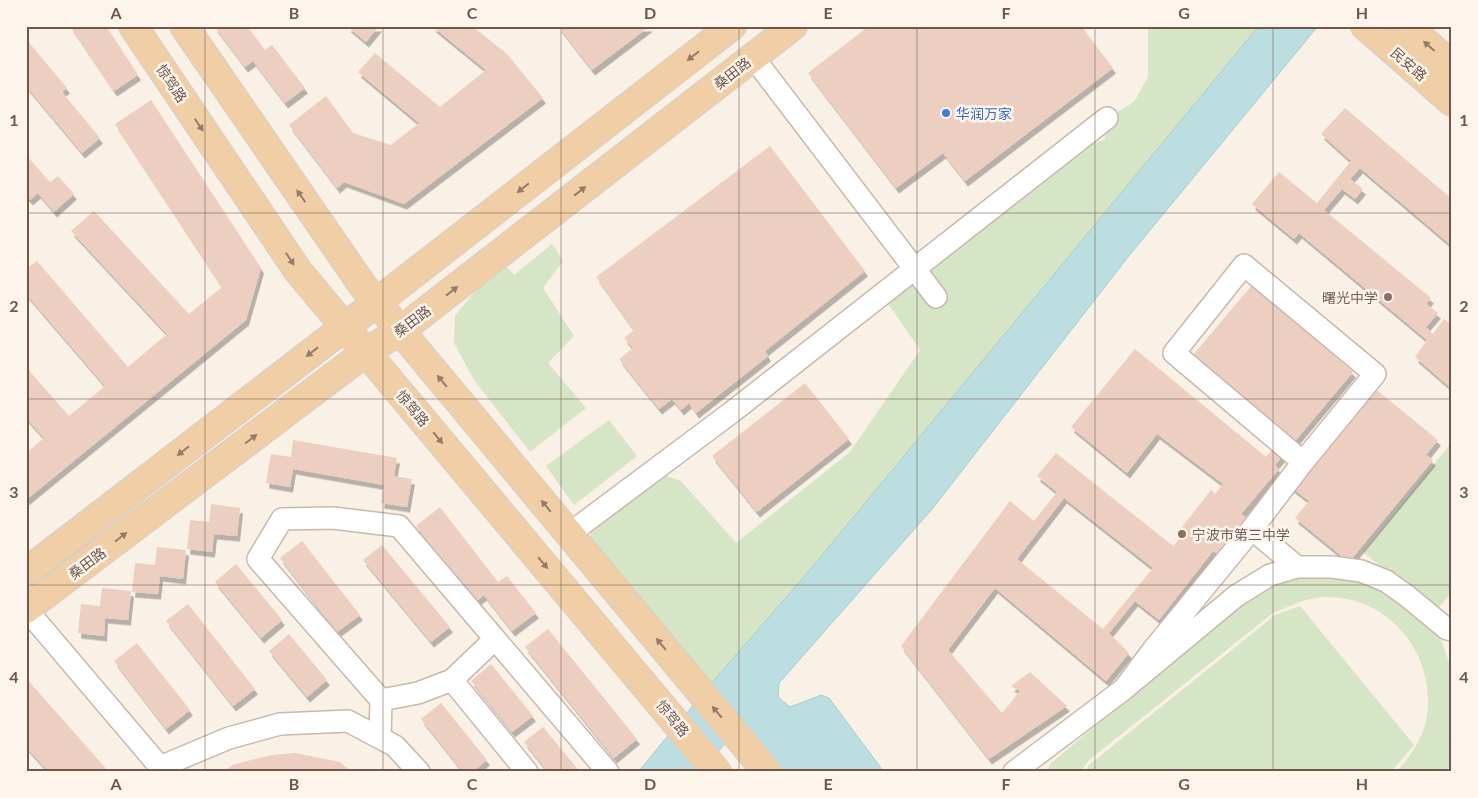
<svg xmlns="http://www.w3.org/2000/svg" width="1478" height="798" viewBox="0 0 1478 798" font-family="Lato,'Noto Sans SC',sans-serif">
	<defs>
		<filter id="shadow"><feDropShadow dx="3" dy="5.5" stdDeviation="0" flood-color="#0004"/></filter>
	</defs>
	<rect width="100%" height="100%" fill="#f9f0e6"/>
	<path fill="#d5e5c6" d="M 1148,26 L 1259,26 L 809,571 L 709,686 L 593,553 L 590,529 L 667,476 L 681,481 L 736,543 L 850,452 L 920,350 L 887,302 L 1052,175 L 1082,149 L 1105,139 L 1107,118 L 1134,102 L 1148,77 Z
		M 552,244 L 563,261 L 543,288 L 574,336 L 548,363 L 586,408 L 530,452 L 474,380 L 454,343 L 455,316 L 477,289 L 507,267 L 514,275 Z
		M 609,420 L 637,456 L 574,505 L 546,466 Z
		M 1452,442 L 1452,592 L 1436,611 L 1363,552 Z
		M 1315,572 L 1367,578 L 1429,622 L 1442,642 L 1452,671 L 1452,765 L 1443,772 L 1396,772 C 1410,757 1424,737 1427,716 C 1436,653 1388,595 1324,597 C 1305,598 1290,606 1273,613 L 1089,760 L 1080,772 L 1046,772 L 1051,763 L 1257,591 L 1271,585 Z
		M 1300,606 L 1414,745 L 1391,772 L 1085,772 L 1089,765 L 1275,615 Z"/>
	<path fill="#bddee1" stroke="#a4ced1" d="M 1259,26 L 1318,26 L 1128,257 L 933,508 L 779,683 L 778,697 L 790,707 L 821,695 L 829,698 L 884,772 L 785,772 L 741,724 L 701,772 L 638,772 L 709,686 L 809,571 Z"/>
	<path fill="#eccfc1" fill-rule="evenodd" filter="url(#shadow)" d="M 70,26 L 106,26 L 138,75 L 114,91 Z
		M 214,26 L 247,26 L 265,50 L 272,45 L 305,88 L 285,103 L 253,61 L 245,67 Z
		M 347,26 L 379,26 L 366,42 Z
		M 432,26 L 472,26 L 507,54 L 543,98 L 404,204 L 344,182 L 337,188 L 289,125 L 326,96 L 353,133 L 391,145 L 419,123 L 358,72 L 375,53 L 440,107 L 486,70 Z
		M 558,26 L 650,26 L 592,70 Z
		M 869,26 L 1081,26 L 1113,68 L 965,181 L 943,153 L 896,188 L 808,73 Z
		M 26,39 L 67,88 L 62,92 L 100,138 L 82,153 L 26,86 Z
		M 151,100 L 261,268 L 246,320 L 26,500 L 26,453 L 44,438 L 26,418 L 26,367 L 69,416 L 105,386 L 26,294 L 26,269 L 37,261 L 128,367 L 167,334 L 71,231 L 94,211 L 189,314 L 222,287 L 115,124 Z
		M 1345,108 L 1452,199 L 1452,246 L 1360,168 L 1350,179 L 1363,189 L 1355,199 L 1342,189 L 1324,210 L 1431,298 L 1426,304 L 1438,313 L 1426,327 L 1433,334 L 1444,319 L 1452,325 L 1452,389 L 1415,357 L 1427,340 L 1299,233 L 1294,239 L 1252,204 L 1279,172 L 1317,203 L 1351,161 L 1321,134 Z
		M 770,146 L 865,271 L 765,351 L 768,356 L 696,413 L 689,403 L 681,410 L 672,399 L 659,409 L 619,359 L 633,348 L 624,338 L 634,330 L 596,277 Z
		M 26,155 L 50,182 L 58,176 L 74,194 L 54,212 L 38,193 L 30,200 L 26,196 Z
		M 1252,285 L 1353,372 L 1275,465 L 1279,469 L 1241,514 L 1247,518 L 1219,555 L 1213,551 L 1159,620 L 1135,601 L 1109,633 L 1129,653 L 1106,681 L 995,588 L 948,650 L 1002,713 L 1020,691 L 1011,686 L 1030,672 L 1067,706 L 989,759 L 901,646 L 1010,501 L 1034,521 L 1057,492 L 1037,476 L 1056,453 L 1173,546 L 1187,530 L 1182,527 L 1211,490 L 1215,494 L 1223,484 L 1157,434 L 1127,473 L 1071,427 L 1135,349 L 1266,457 L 1286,433 L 1193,355 ZM 1064,498 L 1153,568 L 1103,629 L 1017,559 Z
		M 805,383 L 849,439 L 757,512 L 712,456 Z
		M 1373,387 L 1438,440 L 1426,455 L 1433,460 L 1349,562 L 1295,518 L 1309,501 L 1291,487 Z
		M 293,440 L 397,458 L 394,476 L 412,479 L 407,507 L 381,503 L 384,485 L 293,469 L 290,487 L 266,483 L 271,454 L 291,457 Z
		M 211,504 L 240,508 L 237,536 L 214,534 L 212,552 L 187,549 L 190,520 L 209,522 Z
		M 440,507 L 498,582 L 507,576 L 536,613 L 512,631 L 484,595 L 475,602 L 416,526 Z
		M 302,541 L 360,615 L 337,632 L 280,558 Z
		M 382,545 L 450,627 L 431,642 L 363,560 Z
		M 157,547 L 186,550 L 183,579 L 160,576 L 158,594 L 132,592 L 135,563 L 155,565 Z
		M 236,564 L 282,620 L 261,638 L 215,582 Z
		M 102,588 L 131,591 L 128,620 L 105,618 L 104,636 L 78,633 L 81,604 L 100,606 Z
		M 188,604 L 255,689 L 233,706 L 166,621 Z
		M 548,629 L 637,739 L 614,758 L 525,647 Z
		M 289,634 L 327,680 L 307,697 L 269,651 Z
		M 137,643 L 190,710 L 166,729 L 114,661 Z
		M 491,664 L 533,716 L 512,732 L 471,681 Z
		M 26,678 L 109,772 L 49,772 L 26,747 Z
		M 441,703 L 487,760 L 472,772 L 463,772 L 421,719 Z
		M 543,727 L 580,772 L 548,772 L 524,742 Z
		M 295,753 L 340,762 L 352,772 L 224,772 L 232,765 L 251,760 L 272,755 Z"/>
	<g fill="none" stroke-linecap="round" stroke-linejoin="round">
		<defs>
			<path id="minor" d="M 753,57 L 936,297
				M 1252,529 L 1297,567
				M 569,534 L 732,412 L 1107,118
				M 26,609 L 160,767 L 158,772
				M 452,680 L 527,772
				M 1124,689 L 1153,650 L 1252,529 L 1303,462 L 1375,374 L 1244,265 L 1174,353 L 1303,462
				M 381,700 L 418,693 L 452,680 L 495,639
				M 380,738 L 381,700 L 258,559 L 282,519 L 333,518 L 399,526 L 608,772
				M 160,767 L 229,738 L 280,724 L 348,721 L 395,746 L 419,772
				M 1014,772 L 1124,689 L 1236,596 L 1270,575 L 1297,567 L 1332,567 L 1361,571 L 1386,581 L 1407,596 L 1447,629 L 1452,630"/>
			<path id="major" d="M 133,26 L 298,271 L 717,772
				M 184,26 L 363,286 L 767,772
				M 1365,26 L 1452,102
				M 1406,26 L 1452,65
				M 26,572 L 363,313 L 732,26
				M 26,609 L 366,352 L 400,331 L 793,26"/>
		</defs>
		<use href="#minor" stroke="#cab8ad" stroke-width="24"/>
		<use href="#major" stroke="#d4cdca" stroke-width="30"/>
		<use href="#minor" stroke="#fff" stroke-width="21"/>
		<use href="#major" stroke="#f1cfa6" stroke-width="28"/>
	</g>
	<defs><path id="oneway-solid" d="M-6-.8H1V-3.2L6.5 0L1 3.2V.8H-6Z" transform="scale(1.25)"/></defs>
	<g fill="#977b68">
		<use href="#oneway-solid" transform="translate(1429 46) rotate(-139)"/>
		<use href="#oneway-solid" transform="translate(693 56) rotate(142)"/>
		<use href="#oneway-solid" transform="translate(199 125) rotate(56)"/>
		<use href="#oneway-solid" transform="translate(523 188) rotate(142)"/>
		<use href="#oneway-solid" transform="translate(580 191) rotate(-38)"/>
		<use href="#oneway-solid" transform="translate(301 196) rotate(-125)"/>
		<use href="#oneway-solid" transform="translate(290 259) rotate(56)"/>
		<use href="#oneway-solid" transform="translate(452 291) rotate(-38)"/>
		<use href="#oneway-solid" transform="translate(312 352) rotate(142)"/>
		<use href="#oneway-solid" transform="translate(442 381) rotate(-130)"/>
		<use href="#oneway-solid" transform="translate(438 438) rotate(50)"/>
		<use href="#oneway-solid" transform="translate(251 439) rotate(-37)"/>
		<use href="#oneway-solid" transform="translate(183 451) rotate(142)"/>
		<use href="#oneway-solid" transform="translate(546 506) rotate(-130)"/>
		<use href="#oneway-solid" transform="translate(121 537) rotate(-37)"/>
		<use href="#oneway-solid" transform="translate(543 563) rotate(50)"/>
		<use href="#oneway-solid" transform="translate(661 644) rotate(-130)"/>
		<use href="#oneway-solid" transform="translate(717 712) rotate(-130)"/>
	</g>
	<path fill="none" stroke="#70574e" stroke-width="1" stroke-opacity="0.55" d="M 205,26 L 205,772M 383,26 L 383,772M 561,26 L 561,772M 739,26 L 739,772M 917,26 L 917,772M 1095,26 L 1095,772M 1273,26 L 1273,772M 26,213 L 1452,213M 26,399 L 1452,399M 26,585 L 1452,585"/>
	<circle fill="#3f7fe0" stroke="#fdf5ec" stroke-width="2" cx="946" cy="113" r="5"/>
	<g fill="#8d6e63" stroke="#fdf5ec" stroke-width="2">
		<circle cx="1388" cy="297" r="5"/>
		<circle cx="1182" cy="534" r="5"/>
	</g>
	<g text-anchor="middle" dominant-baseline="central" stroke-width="5" stroke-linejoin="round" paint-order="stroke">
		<g font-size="14" fill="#70574e" stroke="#fdf5ec">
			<text transform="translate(1409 64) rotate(41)">民安路</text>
			<text transform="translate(732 73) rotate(-38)">桑田路</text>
			<text transform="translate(172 83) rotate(56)">惊驾路</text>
			<text transform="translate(412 321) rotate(-37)">桑田路</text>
			<text transform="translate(413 408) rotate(50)">惊驾路</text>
			<text transform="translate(87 563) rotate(-37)">桑田路</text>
			<text transform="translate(673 718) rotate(51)">惊驾路</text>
		</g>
		<g font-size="14" fill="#366cbe" stroke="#fdf5ec" text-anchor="start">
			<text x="956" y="113">华润万家</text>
		</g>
		<g font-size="14" fill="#785e54" stroke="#fdf5ec" text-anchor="end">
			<text x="1378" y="297">曙光中学</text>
			<text x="1192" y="534" text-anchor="start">宁波市第三中学</text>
		</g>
	</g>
	<rect width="1478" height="798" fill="none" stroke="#fdf5ec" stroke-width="55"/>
	<rect x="28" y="28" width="1422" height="742" fill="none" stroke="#70574e" stroke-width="2"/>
	<g font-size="16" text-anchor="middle" font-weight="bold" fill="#70574e">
		<text x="116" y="19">A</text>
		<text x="294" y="19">B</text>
		<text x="472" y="19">C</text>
		<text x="650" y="19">D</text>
		<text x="828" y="19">E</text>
		<text x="1006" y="19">F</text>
		<text x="1184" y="19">G</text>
		<text x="1362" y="19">H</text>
		<text x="14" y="126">1</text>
		<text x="1464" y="126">1</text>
		<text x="14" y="312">2</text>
		<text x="1464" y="312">2</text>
		<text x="14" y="498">3</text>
		<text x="1464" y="498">3</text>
		<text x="14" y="683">4</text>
		<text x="1464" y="683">4</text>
		<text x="116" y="790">A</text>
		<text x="294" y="790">B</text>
		<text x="472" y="790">C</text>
		<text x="650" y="790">D</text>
		<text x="828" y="790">E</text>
		<text x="1006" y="790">F</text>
		<text x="1184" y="790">G</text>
		<text x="1362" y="790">H</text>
	</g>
</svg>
